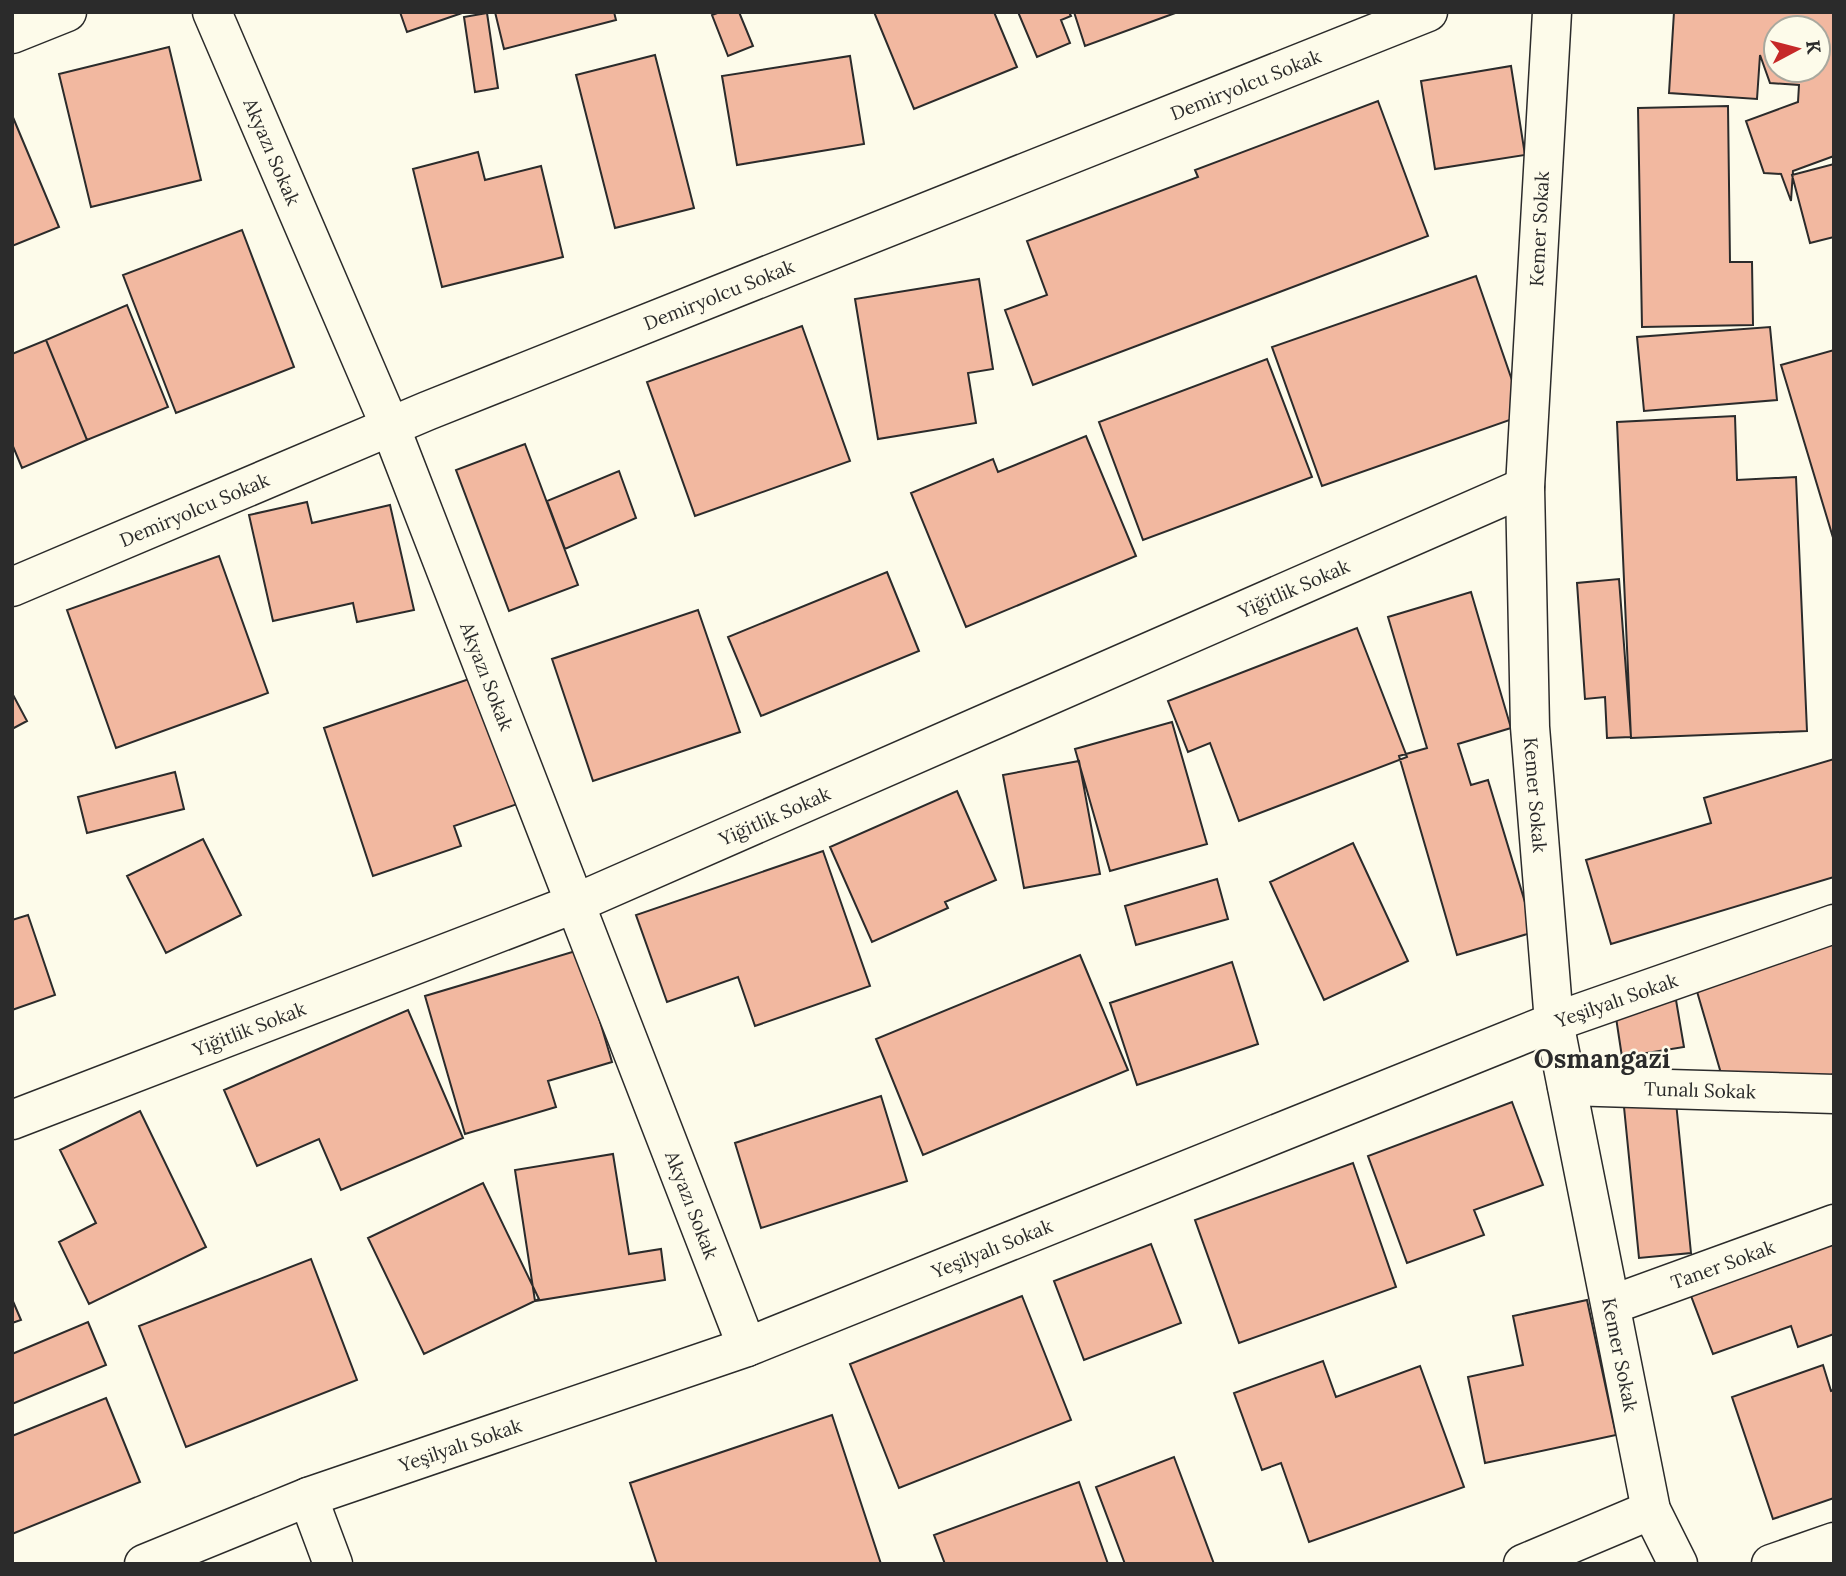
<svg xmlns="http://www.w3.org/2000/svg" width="1846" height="1576" viewBox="0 0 1846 1576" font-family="Lora,serif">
	<rect width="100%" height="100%" fill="#fdfbea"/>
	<path fill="#f2b8a0" stroke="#2b2b2b" stroke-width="2" fill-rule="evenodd" d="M 400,12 L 465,12 L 407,32 Z
		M 495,12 L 614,12 L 616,20 L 504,49 Z
		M 720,12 L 739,12 L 753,46 L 728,56 L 712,15 Z
		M 874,12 L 994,12 L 1017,67 L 914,109 Z
		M 1018,12 L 1069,12 L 1071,16 L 1061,20 L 1070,43 L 1037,57 Z
		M 1074,12 L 1178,12 L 1085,46 Z
		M 1674,12 L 1834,12 L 1834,156 L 1793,171 L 1791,201 L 1781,174 L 1764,173 L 1746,121 L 1798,102 L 1799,85 L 1770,83 L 1760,55 L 1757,99 L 1669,93 ZM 1776,28 L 1818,28 L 1818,70 L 1776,70 Z
		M 487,13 L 498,88 L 475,92 L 464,17 Z
		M 169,47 L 201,180 L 91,207 L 59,74 Z
		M 655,55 L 694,208 L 615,228 L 576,75 Z
		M 850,56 L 864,144 L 737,165 L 722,76 Z
		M 1511,66 L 1525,155 L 1435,169 L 1421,81 Z
		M 1378,101 L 1428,236 L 1033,385 L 1005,310 L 1047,295 L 1027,241 L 1198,177 L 1195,170 Z
		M 1728,106 L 1730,262 L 1752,262 L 1753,325 L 1642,327 L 1638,108 Z
		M 12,115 L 59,227 L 12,246 Z
		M 478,152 L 485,180 L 541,166 L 563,257 L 442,287 L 413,169 Z
		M 1834,164 L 1834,237 L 1810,243 L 1792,175 Z
		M 242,230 L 294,367 L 176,413 L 123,275 Z
		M 1476,276 L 1524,415 L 1322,486 L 1272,347 Z
		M 979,279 L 993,369 L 968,373 L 976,423 L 878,439 L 855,299 Z
		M 127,305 L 168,407 L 87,440 L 46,340 Z
		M 802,326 L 850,461 L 695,516 L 647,382 Z
		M 1770,327 L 1777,400 L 1644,411 L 1637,337 Z
		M 46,340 L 87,440 L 22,468 L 12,444 L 12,354 Z
		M 1834,350 L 1834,541 L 1781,365 Z
		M 1267,359 L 1312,477 L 1143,540 L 1099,422 Z
		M 1735,416 L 1737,480 L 1796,477 L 1807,731 L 1631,738 L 1617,422 Z
		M 1086,436 L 1136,556 L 966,627 L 911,493 L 993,459 L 998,472 Z
		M 525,444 L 578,585 L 509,611 L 456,470 Z
		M 619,471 L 636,518 L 565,549 L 547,501 Z
		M 307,502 L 312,523 L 390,505 L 414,610 L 357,622 L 353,603 L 273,621 L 249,515 Z
		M 219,556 L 268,693 L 116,748 L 67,610 Z
		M 887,572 L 919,651 L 761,716 L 728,637 Z
		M 1619,579 L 1631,737 L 1607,738 L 1605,697 L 1585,699 L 1577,583 Z
		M 1471,592 L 1511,728 L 1458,744 L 1471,785 L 1488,780 L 1534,932 L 1457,955 L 1399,756 L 1427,748 L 1388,617 Z
		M 698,610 L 740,732 L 593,781 L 552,659 Z
		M 1357,628 L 1407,757 L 1239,821 L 1210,743 L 1188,752 L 1168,701 Z
		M 484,674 L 526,801 L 454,826 L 461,846 L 373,876 L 324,728 Z
		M 12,693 L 27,721 L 12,729 Z
		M 1172,722 L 1207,844 L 1110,871 L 1075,749 Z
		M 1834,759 L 1834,877 L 1611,944 L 1586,860 L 1711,823 L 1704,798 Z
		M 1079,761 L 1100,874 L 1024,888 L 1003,775 Z
		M 175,772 L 184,809 L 87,833 L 78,797 Z
		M 957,791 L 996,880 L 945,902 L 948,908 L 872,942 L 830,847 Z
		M 203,839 L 241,915 L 166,953 L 127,876 Z
		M 1353,843 L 1408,961 L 1324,1000 L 1270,882 Z
		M 823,851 L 870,986 L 755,1026 L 738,977 L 667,1002 L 636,915 Z
		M 1217,879 L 1228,919 L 1136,945 L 1125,906 Z
		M 28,915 L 55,995 L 12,1010 L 12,920 Z
		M 1834,929 L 1834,1074 L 1730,1104 L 1691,971 Z
		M 579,950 L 612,1062 L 548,1081 L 556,1107 L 465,1134 L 425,996 Z
		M 1080,955 L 1128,1070 L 923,1155 L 876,1039 Z
		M 1232,962 L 1258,1044 L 1137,1085 L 1110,1003 Z
		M 1676,1000 L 1684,1047 L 1622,1057 L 1615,1011 Z
		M 408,1010 L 463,1138 L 341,1190 L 319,1139 L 257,1166 L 224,1090 Z
		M 1675,1092 L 1691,1253 L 1639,1258 L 1623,1097 Z
		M 881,1096 L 907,1181 L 761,1228 L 735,1143 Z
		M 1512,1102 L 1543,1185 L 1474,1210 L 1484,1235 L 1407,1263 L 1368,1156 Z
		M 140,1111 L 206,1247 L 89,1304 L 59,1242 L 96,1223 L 60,1150 Z
		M 613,1154 L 629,1254 L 661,1249 L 665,1280 L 535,1301 L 515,1170 Z
		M 1353,1163 L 1396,1287 L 1239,1343 L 1195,1220 Z
		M 483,1183 L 539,1299 L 424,1354 L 368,1238 Z
		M 1834,1226 L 1834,1334 L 1798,1347 L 1791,1326 L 1713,1354 L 1685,1280 Z
		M 1151,1244 L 1181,1323 L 1084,1360 L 1054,1281 Z
		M 311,1259 L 357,1380 L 186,1447 L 139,1326 Z
		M 1022,1296 L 1071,1420 L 899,1488 L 850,1364 Z
		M 12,1299 L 21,1320 L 12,1323 Z
		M 1587,1300 L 1616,1435 L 1485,1463 L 1468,1377 L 1523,1365 L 1513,1316 Z
		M 88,1322 L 106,1365 L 12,1404 L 12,1354 Z
		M 1323,1361 L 1336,1397 L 1420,1366 L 1464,1487 L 1309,1542 L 1281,1463 L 1262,1470 L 1234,1393 Z
		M 1823,1365 L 1831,1391 L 1834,1390 L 1834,1498 L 1773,1519 L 1732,1397 Z
		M 106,1398 L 140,1482 L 12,1534 L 12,1436 Z
		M 832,1415 L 881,1564 L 657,1564 L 630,1483 Z
		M 1174,1457 L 1214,1564 L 1125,1564 L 1096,1487 Z
		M 1079,1482 L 1108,1564 L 945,1564 L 934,1535 Z"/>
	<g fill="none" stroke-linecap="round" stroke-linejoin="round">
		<defs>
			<g id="street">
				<path id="s1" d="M 212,12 L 390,426 L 747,1347"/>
				<path id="s2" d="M 1552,12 L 1525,487 L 1530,727 L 1554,1022 L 1651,1510 L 1678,1564"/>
				<path d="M 12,34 L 67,12"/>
				<path id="s3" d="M 12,587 L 427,411 L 1428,12"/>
				<path id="s4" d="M 1567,1086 L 1834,1094"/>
				<path id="s5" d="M 12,1120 L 576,903 L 1525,487"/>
				<path id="s6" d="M 1611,1305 L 1834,1224"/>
				<path d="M 308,1497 L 333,1564"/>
				<path id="s7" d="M 144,1564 L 308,1497 L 747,1347 L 1554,1022 L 1834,924"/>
				<path d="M 1523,1564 L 1651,1510"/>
				<path d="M 1771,1564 L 1834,1542"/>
			</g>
		</defs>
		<use href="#street" stroke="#2b2b2b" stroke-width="41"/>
		<use href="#street" stroke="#fdfbea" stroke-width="38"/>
	</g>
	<g text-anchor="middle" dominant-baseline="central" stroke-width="5" stroke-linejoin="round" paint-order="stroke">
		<g font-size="19" fill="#2b2b2b" stroke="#fdfbea">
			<text stroke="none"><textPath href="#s3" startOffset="1332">Demiryolcu Sokak</textPath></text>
			<text stroke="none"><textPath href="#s1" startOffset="152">Akyazı Sokak</textPath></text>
			<text transform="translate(1539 229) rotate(-87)">Kemer Sokak</text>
			<text stroke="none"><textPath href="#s3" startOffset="765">Demiryolcu Sokak</textPath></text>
			<text stroke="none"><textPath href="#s3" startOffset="198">Demiryolcu Sokak</textPath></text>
			<text stroke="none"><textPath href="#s5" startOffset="1388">Yiğitlik Sokak</textPath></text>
			<text stroke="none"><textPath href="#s1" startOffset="719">Akyazı Sokak</textPath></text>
			<text stroke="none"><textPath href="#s2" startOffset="784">Kemer Sokak</textPath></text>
			<text stroke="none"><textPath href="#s5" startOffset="821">Yiğitlik Sokak</textPath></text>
			<text stroke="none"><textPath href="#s7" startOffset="1577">Yeşilyalı Sokak</textPath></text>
			<text stroke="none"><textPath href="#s5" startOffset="254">Yiğitlik Sokak</textPath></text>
			<text stroke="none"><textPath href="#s4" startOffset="133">Tunalı Sokak</textPath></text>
			<text stroke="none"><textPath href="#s1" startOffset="1286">Akyazı Sokak</textPath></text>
			<text stroke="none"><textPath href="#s7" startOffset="905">Yeşilyalı Sokak</textPath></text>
			<text stroke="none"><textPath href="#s6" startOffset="119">Taner Sokak</textPath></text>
			<text stroke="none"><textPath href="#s2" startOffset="1351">Kemer Sokak</textPath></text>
			<text stroke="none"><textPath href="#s7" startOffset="338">Yeşilyalı Sokak</textPath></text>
		</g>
		<g font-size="26" font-weight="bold" fill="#2b2b2b" stroke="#fdfbea">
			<text x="1602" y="1058">Osmangazi</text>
		</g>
	</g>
	<rect width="1846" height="1576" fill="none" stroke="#2b2b2b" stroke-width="28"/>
	<g transform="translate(1797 49) rotate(83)"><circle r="33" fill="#fdfbea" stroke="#a9a89e" stroke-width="2"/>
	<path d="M0-5L12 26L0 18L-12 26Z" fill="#c62828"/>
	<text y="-10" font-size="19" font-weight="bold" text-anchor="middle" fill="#2b2b2b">K</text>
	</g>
</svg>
